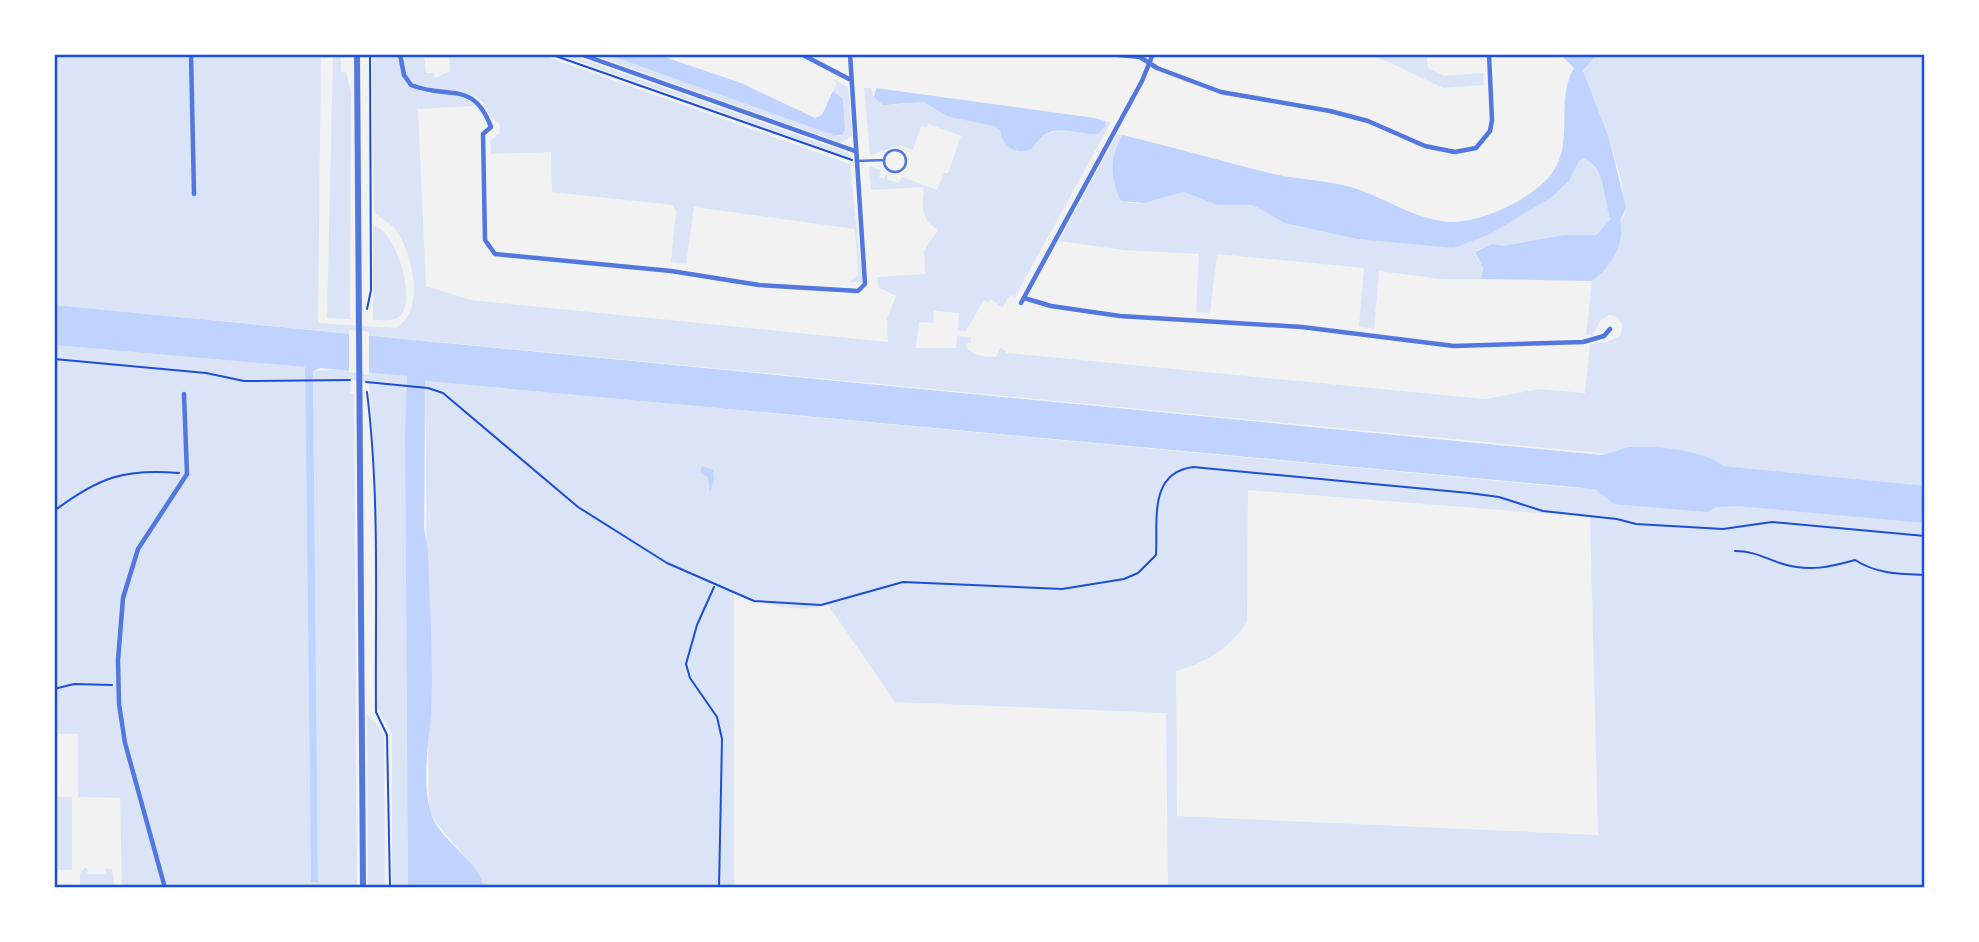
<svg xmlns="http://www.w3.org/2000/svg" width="1979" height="942" viewBox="0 0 1979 942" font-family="'Nunito Sans',sans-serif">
	<rect width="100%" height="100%" fill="#f2f2f2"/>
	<path fill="#dbe4f7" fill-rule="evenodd" d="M 54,54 L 321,54 L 318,323 L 396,328 C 426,310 413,253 395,229 C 389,221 379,219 374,211 L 372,54 L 424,54 L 426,73 L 434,73 L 435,78 L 450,71 L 449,54 L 539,54 L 850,164 L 862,282 L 850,282 L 858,275 L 855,229 L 694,207 L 686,264 L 671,262 L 676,211 L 673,205 L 552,192 L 551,152 L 491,154 L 490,141 L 499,133 L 500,125 L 490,117 L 483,103 L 475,96 L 418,85 L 418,90 C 444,92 471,92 485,118 L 475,106 L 418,109 L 426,286 L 470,300 L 888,342 L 887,319 L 896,296 L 878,287 L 877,277 L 925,274 L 924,251 L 938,230 C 920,219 922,207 924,187 L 871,190 L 869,166 L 881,170 L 879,177 L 884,179 L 887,172 L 887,179 L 899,183 L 902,177 L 937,190 L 944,173 L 948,173 L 961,136 L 928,124 L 927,127 L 921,126 L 913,150 L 900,145 L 870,155 L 864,88 L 871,88 L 874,97 L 890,105 L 923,102 L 949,117 L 994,126 L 1000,130 C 1003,142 1006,146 1017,151 C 1032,143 1050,129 1068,129 C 1082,128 1092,130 1106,126 L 1105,121 L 1111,122 L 1015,297 L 1010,295 L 1002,308 L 991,299 L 989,302 L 984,300 L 966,331 L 958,330 L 959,313 L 934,311 L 933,323 L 919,322 L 916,348 L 956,348 L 957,336 L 971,337 L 971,342 L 965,345 C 972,357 983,356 996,357 L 1001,347 L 1007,353 L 1485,399 L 1539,389 L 1585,393 L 1590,344 L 1607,342 L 1621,335 L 1622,324 L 1618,317 L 1609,315 L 1600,321 L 1593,336 L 1586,335 L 1592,281 C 1610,268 1626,242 1620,220 L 1625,215 L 1622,183 L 1609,138 L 1583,72 L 1597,54 L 1925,54 L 1925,888 L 1168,888 L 1166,713 L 895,702 L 828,605 C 801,614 761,604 734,594 L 734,888 L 484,888 C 478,859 440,839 429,808 L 425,381 L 1573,488 L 1590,488 L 1610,454 L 54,305 ZM 1248,490 L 1590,517 L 1598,835 L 1177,816 L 1176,671 C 1203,664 1233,647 1247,621 Z
		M 333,54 L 341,54 L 341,72 L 346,72 L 351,92 L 350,319 L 327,318 Z
		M 558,54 L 568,54 L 848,153 L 851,158 Z
		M 591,54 L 606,54 L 839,136 L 845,130 L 843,99 L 833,91 L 837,83 L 830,77 L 848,87 L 852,135 L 842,143 Z
		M 1364,54 L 1426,54 L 1428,68 L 1444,76 L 1483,73 L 1484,85 L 1443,88 L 1391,63 Z
		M 1117,134 L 1123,135 C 1108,158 1110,183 1128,203 L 1144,203 L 1184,192 L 1217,205 L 1253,205 L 1284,223 L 1357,239 L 1421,244 L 1492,232 L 1552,197 L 1569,181 L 1579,161 L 1584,159 C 1604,167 1609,203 1611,222 L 1592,237 C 1557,235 1542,241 1509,246 C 1494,248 1493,243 1477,250 L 1476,256 L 1483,268 L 1481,279 L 1441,279 L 1379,271 L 1374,329 L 1359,326 L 1364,268 L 1217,254 L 1210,313 L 1196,312 L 1199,254 L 1123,250 L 1059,241 Z
		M 373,226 C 396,227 417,302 400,316 C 393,322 382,320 373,320 Z
		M 54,345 L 305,367 L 311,882 L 318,883 L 313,371 L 350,369 L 408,375 L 405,432 L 408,888 L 392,888 L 392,734 L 377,707 L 374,450 L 369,382 L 351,380 L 350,393 L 354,394 L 357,888 L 122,888 L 120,798 L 78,797 L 78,734 L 54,734 Z
		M 367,713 L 384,735 L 385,888 L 368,888 Z
		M 54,797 L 72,797 L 72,870 L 54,870 Z
		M 84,868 L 87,868 L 88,874 L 106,874 L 106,868 L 112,869 L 115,888 L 80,888 L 80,874 Z"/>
	<path fill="#bfd3fe" d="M 606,54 L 656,54 L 741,83 L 815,118 L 822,115 L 833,91 L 843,99 L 845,130 L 842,135 L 834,135 Z
		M 1560,54 L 1597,54 L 1583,71 L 1609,138 L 1626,208 L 1620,220 C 1626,242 1611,268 1592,281 L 1481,279 L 1483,268 L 1475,252 L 1492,244 L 1504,246 L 1564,235 L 1596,235 L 1611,219 C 1602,200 1608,169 1584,159 L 1579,161 L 1569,181 L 1552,197 L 1490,234 L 1454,248 L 1357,239 L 1284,223 L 1253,205 L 1217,205 L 1184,192 L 1144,203 L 1121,201 C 1110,178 1109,156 1123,135 C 1173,147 1223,162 1273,174 C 1300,180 1331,180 1357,189 C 1387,199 1420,222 1453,222 C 1484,221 1527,201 1548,178 C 1577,147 1554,101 1574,68 Z
		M 876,88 L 1095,118 L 1105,121 L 1106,126 L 1098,134 C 1073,135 1050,118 1032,149 C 1015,155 1003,147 1000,130 L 994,126 L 949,117 L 923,102 L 883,105 L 874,97 Z
		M 54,305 L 1601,455 C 1611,454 1623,447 1632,447 C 1658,446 1704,450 1723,466 L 1925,486 L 1925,523 L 1738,506 L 1717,507 L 1707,512 L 1614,504 L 1595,489 L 425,381 L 424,529 L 428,549 C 429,606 435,669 430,725 C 427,753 423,783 430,810 C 438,842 478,857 484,888 L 408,888 L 405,432 L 407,376 L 320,368 L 313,371 L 318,883 L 311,882 L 305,367 L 54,345 Z
		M 702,466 L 713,470 L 714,481 L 710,492 L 708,477 L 700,473 Z"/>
	<path fill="#f2f2f2" d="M 349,330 L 369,332 L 369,375 L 349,372 Z"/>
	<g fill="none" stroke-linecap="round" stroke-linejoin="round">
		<path stroke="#1d4ed8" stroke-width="2" d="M 550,54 L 852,160
			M 367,309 L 371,290 L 370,54
			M 54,359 L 206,373 L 244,381 L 350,380
			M 366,382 L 428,388 L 443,393 L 578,507 L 667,563 L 754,601 L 821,605 L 903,582 L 1062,589 L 1124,579 L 1138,573 L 1156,555 C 1158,521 1148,473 1193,467 L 1469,493 L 1499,497 L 1543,511 L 1617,519 L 1636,524 L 1723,529 L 1772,522 L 1925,536
			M 367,392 C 380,497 375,606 376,712 L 387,735 L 390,888
			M 54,511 C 98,478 124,468 179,473
			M 1735,551 C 1755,551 1766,559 1783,564 C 1809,572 1830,567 1855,560 C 1877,574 1899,574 1925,575
			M 714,587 L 697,625 L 686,664 L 690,678 L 717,717 L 722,739 L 719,888
			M 54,689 L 74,684 L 112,685"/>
		<path stroke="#5277de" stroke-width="2.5" d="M884 161a11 11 0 1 1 22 0a11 11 0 1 1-22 0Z
			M 856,161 L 884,160"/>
		<path stroke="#5277de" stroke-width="4.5" d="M 191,54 L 194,194
			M 400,54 L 404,75 L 411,85 C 448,100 473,79 491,127 L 483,134 L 485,240 L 495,254 L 671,271 L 759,285 L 858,291 L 865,284 L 850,54
			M 580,54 L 855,151
			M 801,54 L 851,80
			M 1108,54 L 1140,57 L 1157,68 L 1221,92 L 1330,111 L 1368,121 L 1425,146 L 1455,152 L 1476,148 L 1490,131 L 1492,120 L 1489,54
			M 1024,298 L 1051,306 L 1120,316 L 1302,327 L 1454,346 L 1583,342 L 1604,336 L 1610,329
			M 1021,303 L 1142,81 L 1153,54
			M 165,888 L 125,743 L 119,704 L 118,660 L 123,598 L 138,549 L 187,474 L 184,394"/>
		<path stroke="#5277de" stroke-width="6" d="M 357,54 L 363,888"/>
	</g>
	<rect width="1979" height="942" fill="none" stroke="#ffffff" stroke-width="112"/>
	<rect x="56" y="56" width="1867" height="830" fill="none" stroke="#1d4ed8" stroke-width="2.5"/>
</svg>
